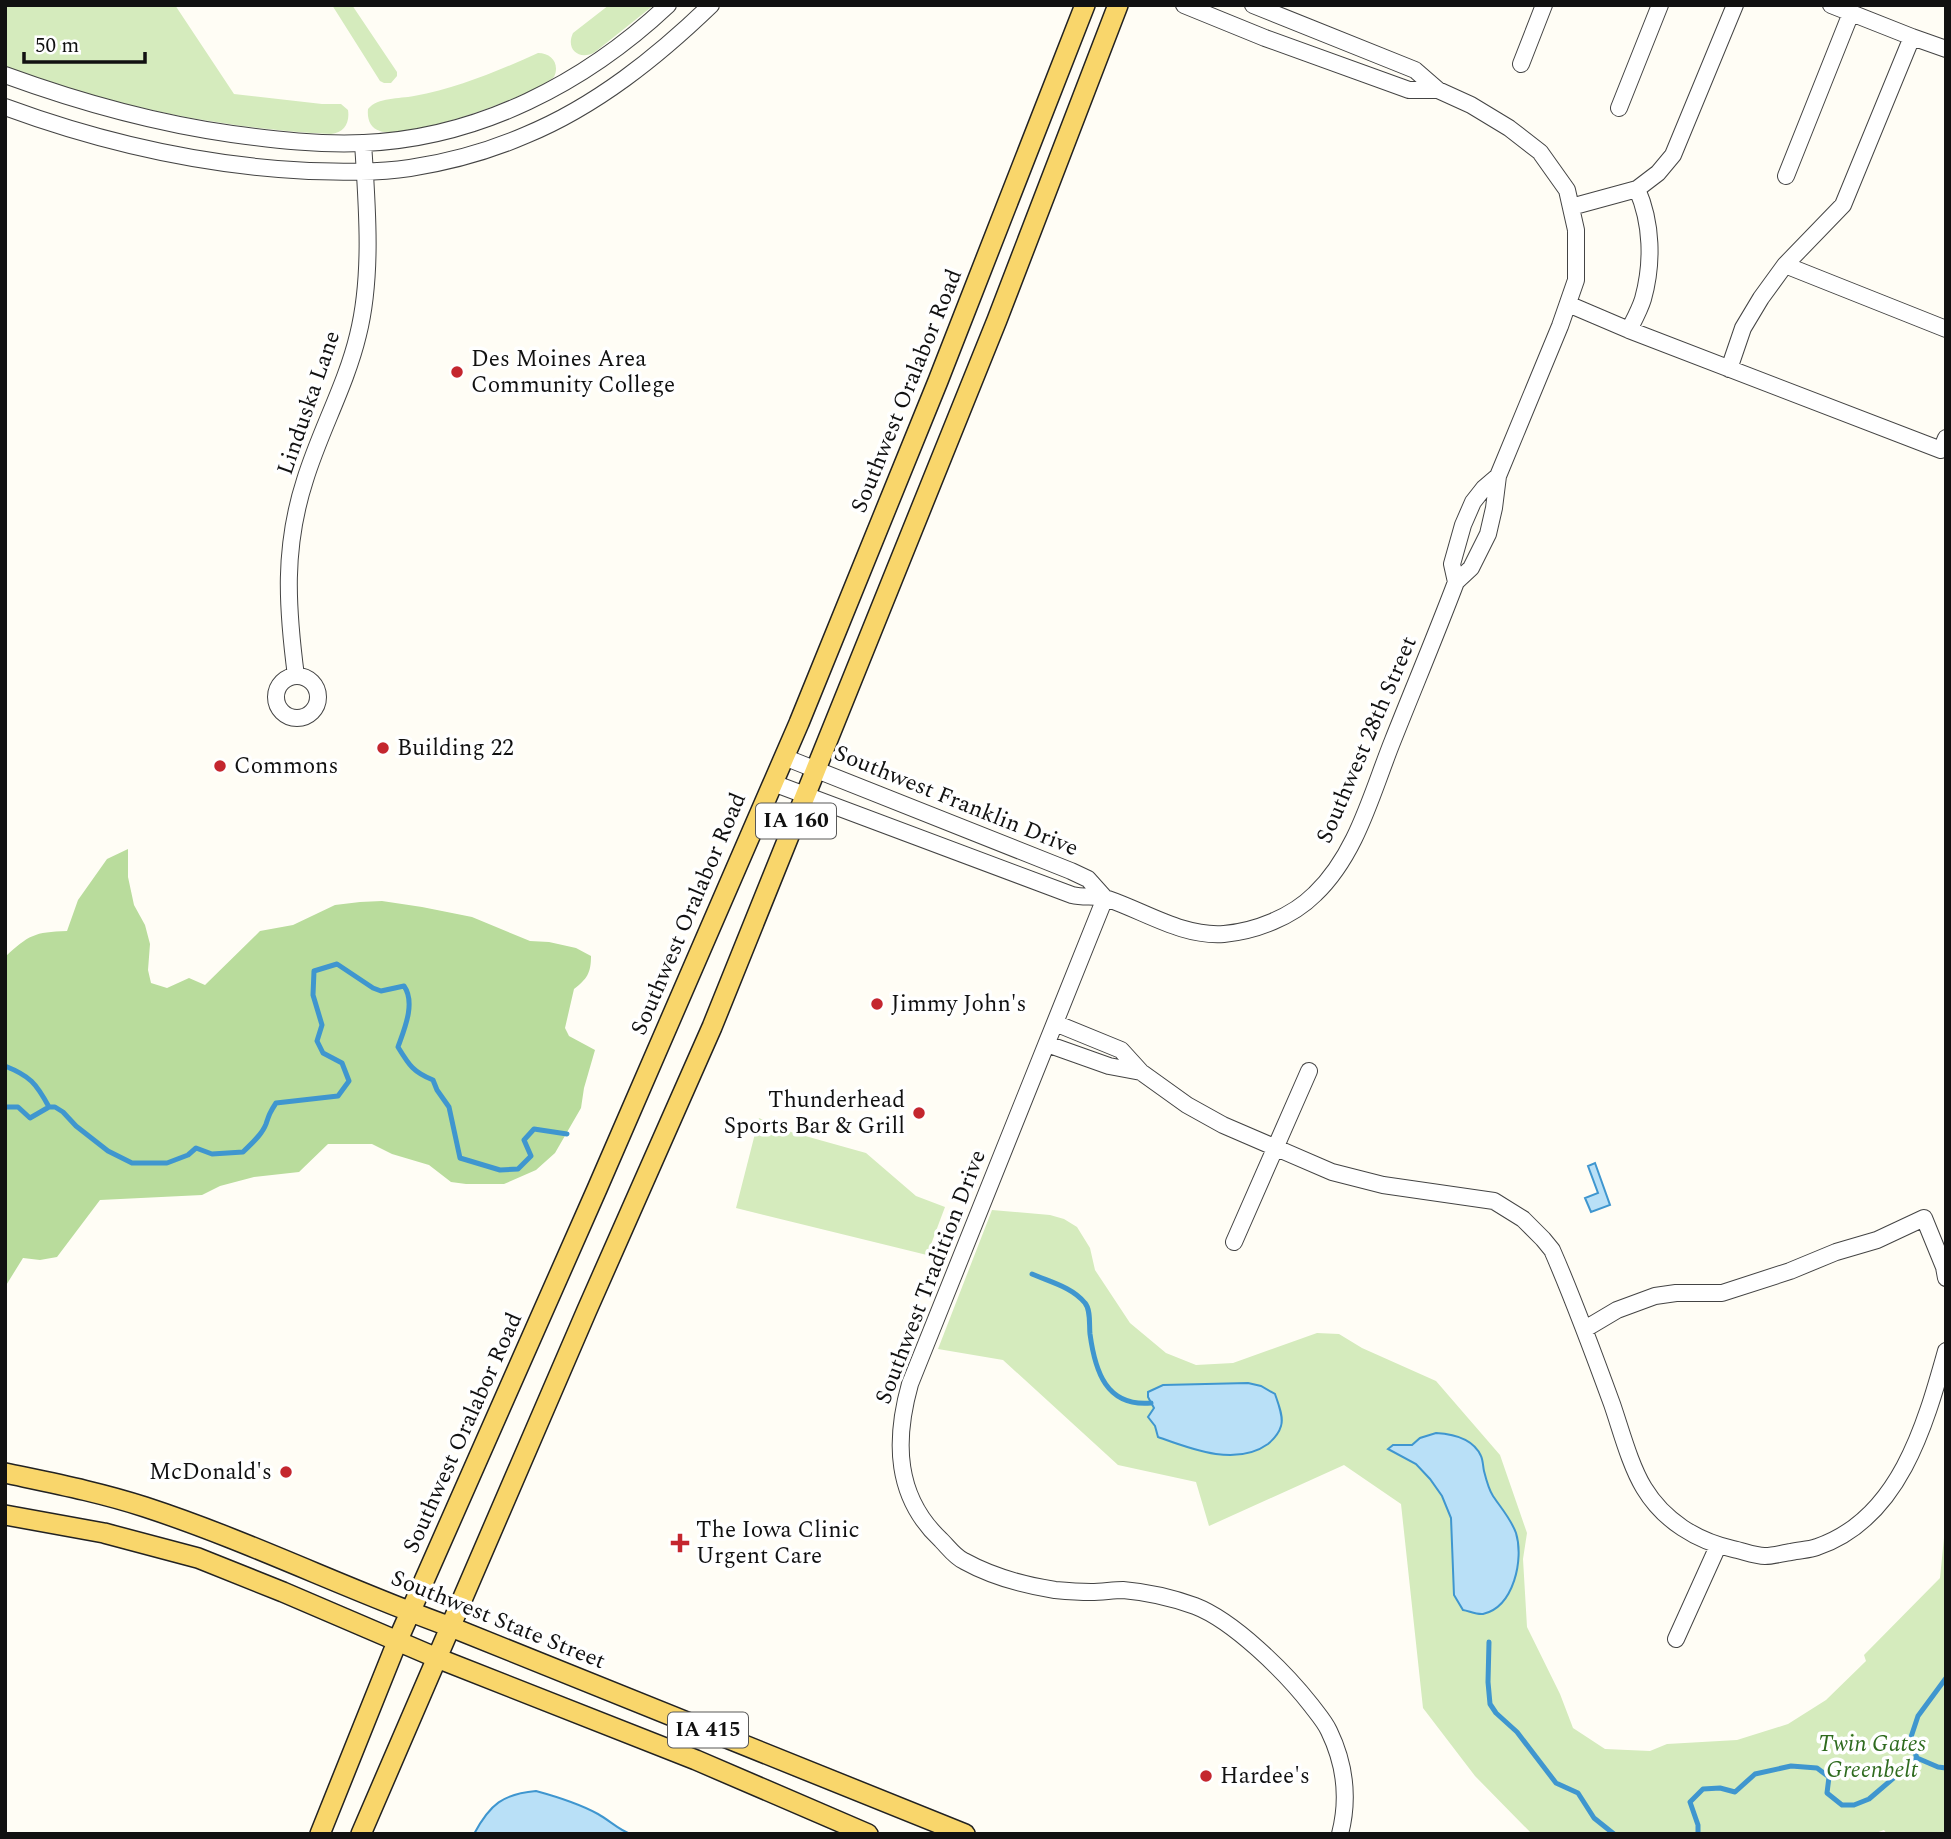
<svg xmlns="http://www.w3.org/2000/svg" width="1951" height="1839" viewBox="0 0 1951 1839" font-family="Spectral,serif">
	<rect width="100%" height="100%" fill="#fffdf5"/>
	<path fill="#d5ebbd" d="M 5,5 L 175,5 L 234,94 L 322,104 L 341,104 L 348,110 C 350,123 344,133 331,134 C 215,128 114,106 5,67 Z
		M 332,5 L 352,5 L 397,72 L 397,76 L 391,83 L 384,83 L 380,81 Z
		M 609,5 L 654,5 L 595,52 C 580,61 565,50 573,33 Z
		M 538,53 C 552,53 560,64 554,77 C 533,96 406,141 380,131 C 370,128 367,119 368,109 C 378,97 399,99 414,96 C 458,88 498,71 538,53 Z
		M 759,1118 L 791,1132 L 866,1153 L 916,1196 L 945,1207 L 927,1255 L 736,1208 Z
		M 992,1210 L 1050,1215 L 1064,1219 L 1077,1227 L 1090,1248 L 1095,1270 L 1130,1323 L 1166,1353 L 1196,1365 L 1233,1363 L 1317,1333 L 1339,1334 L 1362,1348 L 1436,1381 L 1500,1455 L 1527,1533 L 1523,1559 L 1527,1627 L 1560,1694 L 1573,1728 L 1605,1749 L 1650,1751 L 1667,1744 L 1737,1740 L 1788,1724 L 1826,1700 L 1866,1661 L 1864,1655 L 1940,1578 L 1946,1518 L 1946,1834 L 1887,1834 L 1884,1830 L 1873,1834 L 1532,1834 L 1475,1776 L 1423,1708 L 1401,1504 L 1344,1465 L 1209,1526 L 1196,1482 L 1118,1465 L 1003,1360 L 938,1349 Z"/>
	<path fill="#b9dc9c" d="M 128,849 L 128,877 L 134,905 L 145,925 L 150,944 L 148,970 L 151,983 L 167,988 L 189,978 L 205,985 L 260,931 L 293,925 L 335,905 L 360,902 L 382,901 L 422,907 L 472,917 L 530,941 L 549,942 L 576,948 L 591,956 C 591,973 587,979 574,989 L 565,1028 L 569,1036 L 595,1050 L 584,1088 L 581,1108 L 555,1153 L 536,1170 L 504,1184 L 466,1184 L 451,1182 L 429,1165 L 392,1154 L 372,1144 L 328,1144 L 299,1172 L 254,1177 L 220,1186 L 202,1195 L 100,1200 L 57,1257 L 40,1260 L 23,1258 L 5,1287 L 5,957 C 29,935 34,932 67,931 L 78,900 L 107,859 Z"/>
	<path fill="#b9e0f7" stroke="#3f96cf" stroke-width="2" d="M 1595,1163 L 1610,1205 L 1591,1212 L 1585,1198 L 1598,1193 L 1588,1166 Z
		M 1248,1383 L 1261,1386 L 1275,1394 C 1278,1403 1284,1417 1281,1426 C 1279,1433 1274,1439 1268,1444 C 1236,1467 1191,1449 1158,1437 L 1155,1426 L 1148,1417 L 1154,1408 L 1148,1397 L 1148,1392 L 1163,1385 Z
		M 1436,1433 C 1453,1434 1473,1438 1481,1456 C 1483,1460 1483,1467 1484,1471 C 1486,1479 1489,1490 1493,1496 C 1501,1508 1511,1519 1516,1533 C 1524,1559 1514,1607 1483,1614 C 1477,1615 1469,1611 1463,1610 L 1454,1595 L 1451,1518 L 1442,1496 L 1430,1479 L 1416,1464 L 1388,1449 L 1393,1445 L 1412,1445 L 1420,1438 Z
		M 536,1791 C 558,1797 578,1803 598,1814 C 609,1820 620,1831 631,1834 L 474,1834 C 490,1804 503,1794 536,1791 Z"/>
	<g fill="none" stroke-linecap="round" stroke-linejoin="round">
		<path stroke="#3f96cf" stroke-width="5" d="M 5,1066 C 30,1076 36,1083 49,1107
			M 5,1107 L 18,1107 L 30,1118 L 49,1107 L 55,1107 L 63,1112 L 76,1126 L 108,1151 L 132,1163 L 167,1163 L 188,1155 L 196,1148 L 212,1154 L 243,1152 C 251,1144 262,1135 266,1124 C 269,1115 270,1112 276,1103 L 338,1096 L 349,1081 L 342,1063 L 323,1053 L 317,1041 L 322,1025 L 313,995 L 314,971 L 337,964 L 373,988 L 381,991 L 404,986 C 416,1003 404,1030 398,1047 C 409,1065 413,1072 433,1080 L 437,1090 L 449,1107 L 460,1158 L 500,1170 L 518,1169 L 531,1156 L 524,1140 L 534,1129 L 567,1134
			M 1032,1274 C 1050,1282 1072,1287 1085,1303 C 1091,1310 1089,1325 1090,1334 C 1095,1371 1106,1407 1151,1403
			M 1489,1642 L 1488,1682 L 1490,1704 L 1496,1713 L 1517,1732 L 1556,1783 L 1578,1793 L 1594,1818 L 1614,1834
			M 1946,1678 L 1918,1716 L 1910,1740 L 1917,1758 L 1938,1767 L 1946,1768
			M 1698,1834 L 1698,1825 L 1690,1802 L 1703,1789 L 1720,1788 L 1735,1792 L 1755,1774 L 1791,1766 L 1817,1768 L 1829,1777 L 1827,1793 L 1842,1805 L 1854,1805 L 1869,1799 L 1917,1758"/>
		<defs>
			<path id="minor" d="M 1184,5 L 1265,38 L 1409,90 L 1438,90
				M 1831,5 L 1912,37
				M 1521,64 L 1544,5
				M 5,75 C 79,102 154,123 232,134 C 276,140 320,145 364,143 C 479,138 585,83 668,5
				M 5,107 C 103,143 205,166 309,171 C 343,172 376,173 410,168 C 449,162 489,151 526,135 C 596,106 657,57 711,5
				M 1619,108 L 1660,5
				M 1786,176 L 1851,13
				M 1571,207 L 1637,189 L 1658,173 L 1673,155 L 1735,5
				M 1785,265 L 1843,205 L 1912,37 L 1946,49
				M 1568,304 L 1629,330 L 1941,450 L 1946,438
				M 1629,330 C 1634,320 1640,309 1643,299 C 1653,263 1652,223 1637,189
				M 1729,369 L 1743,328 L 1761,298 L 1785,265 L 1946,329
				M 1456,582 L 1452,564 L 1463,525 L 1473,502 L 1484,488 L 1498,476
				M 296,676 C 287,607 283,548 305,480 C 320,431 346,385 358,335 C 373,275 367,205 363,143
				M276 697a21 21 0 1 1 42 0a21 21 0 1 1-42 0Z
				M 784,757 L 1071,871 L 1088,879 L 1105,898
				M 773,783 L 1072,895 C 1084,898 1097,895 1108,899 C 1146,912 1183,937 1224,934 C 1256,931 1292,917 1315,894 C 1357,854 1372,792 1393,740 C 1414,687 1436,635 1456,582 L 1471,568 L 1488,534 L 1494,508 L 1498,476 L 1560,326 L 1576,280 L 1576,230 L 1567,190 L 1540,152 L 1509,128 L 1471,105 L 1438,90 L 1415,70 L 1253,5
				M 1105,898 L 910,1384 C 894,1441 895,1497 941,1540 C 948,1547 955,1557 964,1561 C 993,1577 1023,1585 1055,1590 C 1066,1591 1079,1592 1091,1592 C 1102,1592 1113,1590 1123,1590 C 1146,1592 1173,1598 1195,1606 C 1234,1621 1286,1673 1311,1705 C 1317,1713 1325,1722 1329,1731 C 1345,1764 1349,1799 1340,1834
				M 1055,1023 L 1121,1050 L 1141,1072 L 1187,1105 L 1223,1125 L 1332,1172 L 1383,1185 L 1494,1201 L 1523,1219 L 1543,1239 L 1552,1250 C 1574,1300 1593,1352 1612,1404 C 1621,1430 1630,1465 1644,1488 C 1664,1521 1697,1541 1733,1549 C 1743,1551 1755,1556 1765,1556 C 1773,1556 1783,1553 1791,1552 C 1799,1550 1809,1550 1817,1547 C 1899,1519 1925,1426 1946,1351
				M 1047,1044 L 1109,1066 L 1141,1072
				M 1234,1242 L 1309,1071
				M 1585,1329 L 1617,1310 L 1655,1296 L 1676,1293 L 1722,1293 L 1790,1271 L 1836,1252 L 1877,1240 L 1924,1218 L 1944,1267 L 1946,1278
				M 1676,1639 L 1718,1546"/>
			<path id="major" d="M 5,1473 C 52,1483 99,1492 145,1507 C 249,1541 348,1590 451,1627 L 965,1834
				M 5,1515 L 104,1533 L 198,1558 L 283,1592 L 437,1658 L 696,1760 L 868,1834
				M 320,1834 L 397,1642 L 597,1189 L 799,723 L 938,381 L 1085,5
				M 361,1834 L 587,1310 L 712,1027 L 997,320 L 1118,5"/>
		</defs>
		<use href="#minor" stroke="#444" stroke-width="18"/>
		<use href="#major" stroke="#222" stroke-width="22"/>
		<use href="#minor" stroke="#fff" stroke-width="16"/>
		<use href="#major" stroke="#f9d66b" stroke-width="19"/>
	</g>
	<g fill="#c4262e" stroke="#fff" stroke-width="2.5">
		<circle cx="457" cy="372" r="7"/>
		<circle cx="383" cy="748" r="7"/>
		<circle cx="220" cy="766" r="7"/>
		<circle cx="877" cy="1004" r="7"/>
		<circle cx="919" cy="1113" r="7"/>
		<circle cx="286" cy="1472" r="7"/>
		<path d="M676.5 1532.5h7v7h7v7h-7v7h-7v-7h-7v-7h7z"/>
		<circle cx="1206" cy="1776" r="7"/>
	</g>
	<g text-anchor="middle" dominant-baseline="central" stroke-width="7" stroke-linejoin="round" paint-order="stroke">
		<g fill="#fff" stroke="#585858" stroke-width="2">
			<rect x="756" y="803.5" width="80" height="35" rx="5"/>
			<rect x="668" y="1712.5" width="80" height="35" rx="5"/>
		</g>
		<g font-size="21" font-weight="bold" fill="#111">
			<text x="796" y="821">IA 160</text>
			<text x="708" y="1730">IA 415</text>
		</g>
		<g font-size="23" fill="#111" stroke="#fff" text-anchor="start">
			<text x="471" y="359">Des Moines Area<tspan x="471" dy="26">Community College</tspan></text>
			<text x="397" y="748">Building 22</text>
			<text x="234" y="766">Commons</text>
			<text x="891" y="1004">Jimmy John's</text>
			<text x="905" y="1100" text-anchor="end">Thunderhead<tspan x="905" dy="26">Sports Bar &amp; Grill</tspan></text>
			<text x="272" y="1472" text-anchor="end">McDonald's</text>
			<text x="696" y="1530">The Iowa Clinic<tspan x="696" dy="26">Urgent Care</tspan></text>
			<text x="1220" y="1776">Hardee's</text>
		</g>
		<g font-size="23" fill="#111" stroke="#fff">
			<text transform="translate(907 391) rotate(-68)">Southwest Oralabor Road</text>
			<text transform="translate(309 403) rotate(-71)">Linduska Lane</text>
			<text transform="translate(1367 740) rotate(-67)">Southwest 28th Street</text>
			<text transform="translate(956 801) rotate(22)">Southwest Franklin Drive</text>
			<text transform="translate(689 914) rotate(-67)">Southwest Oralabor Road</text>
			<text transform="translate(931 1277) rotate(-69)">Southwest Tradition Drive</text>
			<text transform="translate(463 1433) rotate(-66)">Southwest Oralabor Road</text>
			<text transform="translate(498 1620) rotate(22)">Southwest State Street</text>
		</g>
		<g font-size="23" font-style="italic" fill="#2f6b1f" stroke="#fff">
			<text x="1872" y="1744">Twin Gates<tspan x="1872" dy="26">Greenbelt</tspan></text>
		</g>
	</g>
	<rect width="1951" height="1839" fill="none" stroke="#111111" stroke-width="14"/>
	<path d="M24 52v10h121v-10" fill="none" stroke="#111111" stroke-width="3.5"/>
	<text x="35" y="52" font-size="21" fill="#111111" stroke="#ffffff" stroke-width="5" paint-order="stroke">50 m</text>
</svg>
